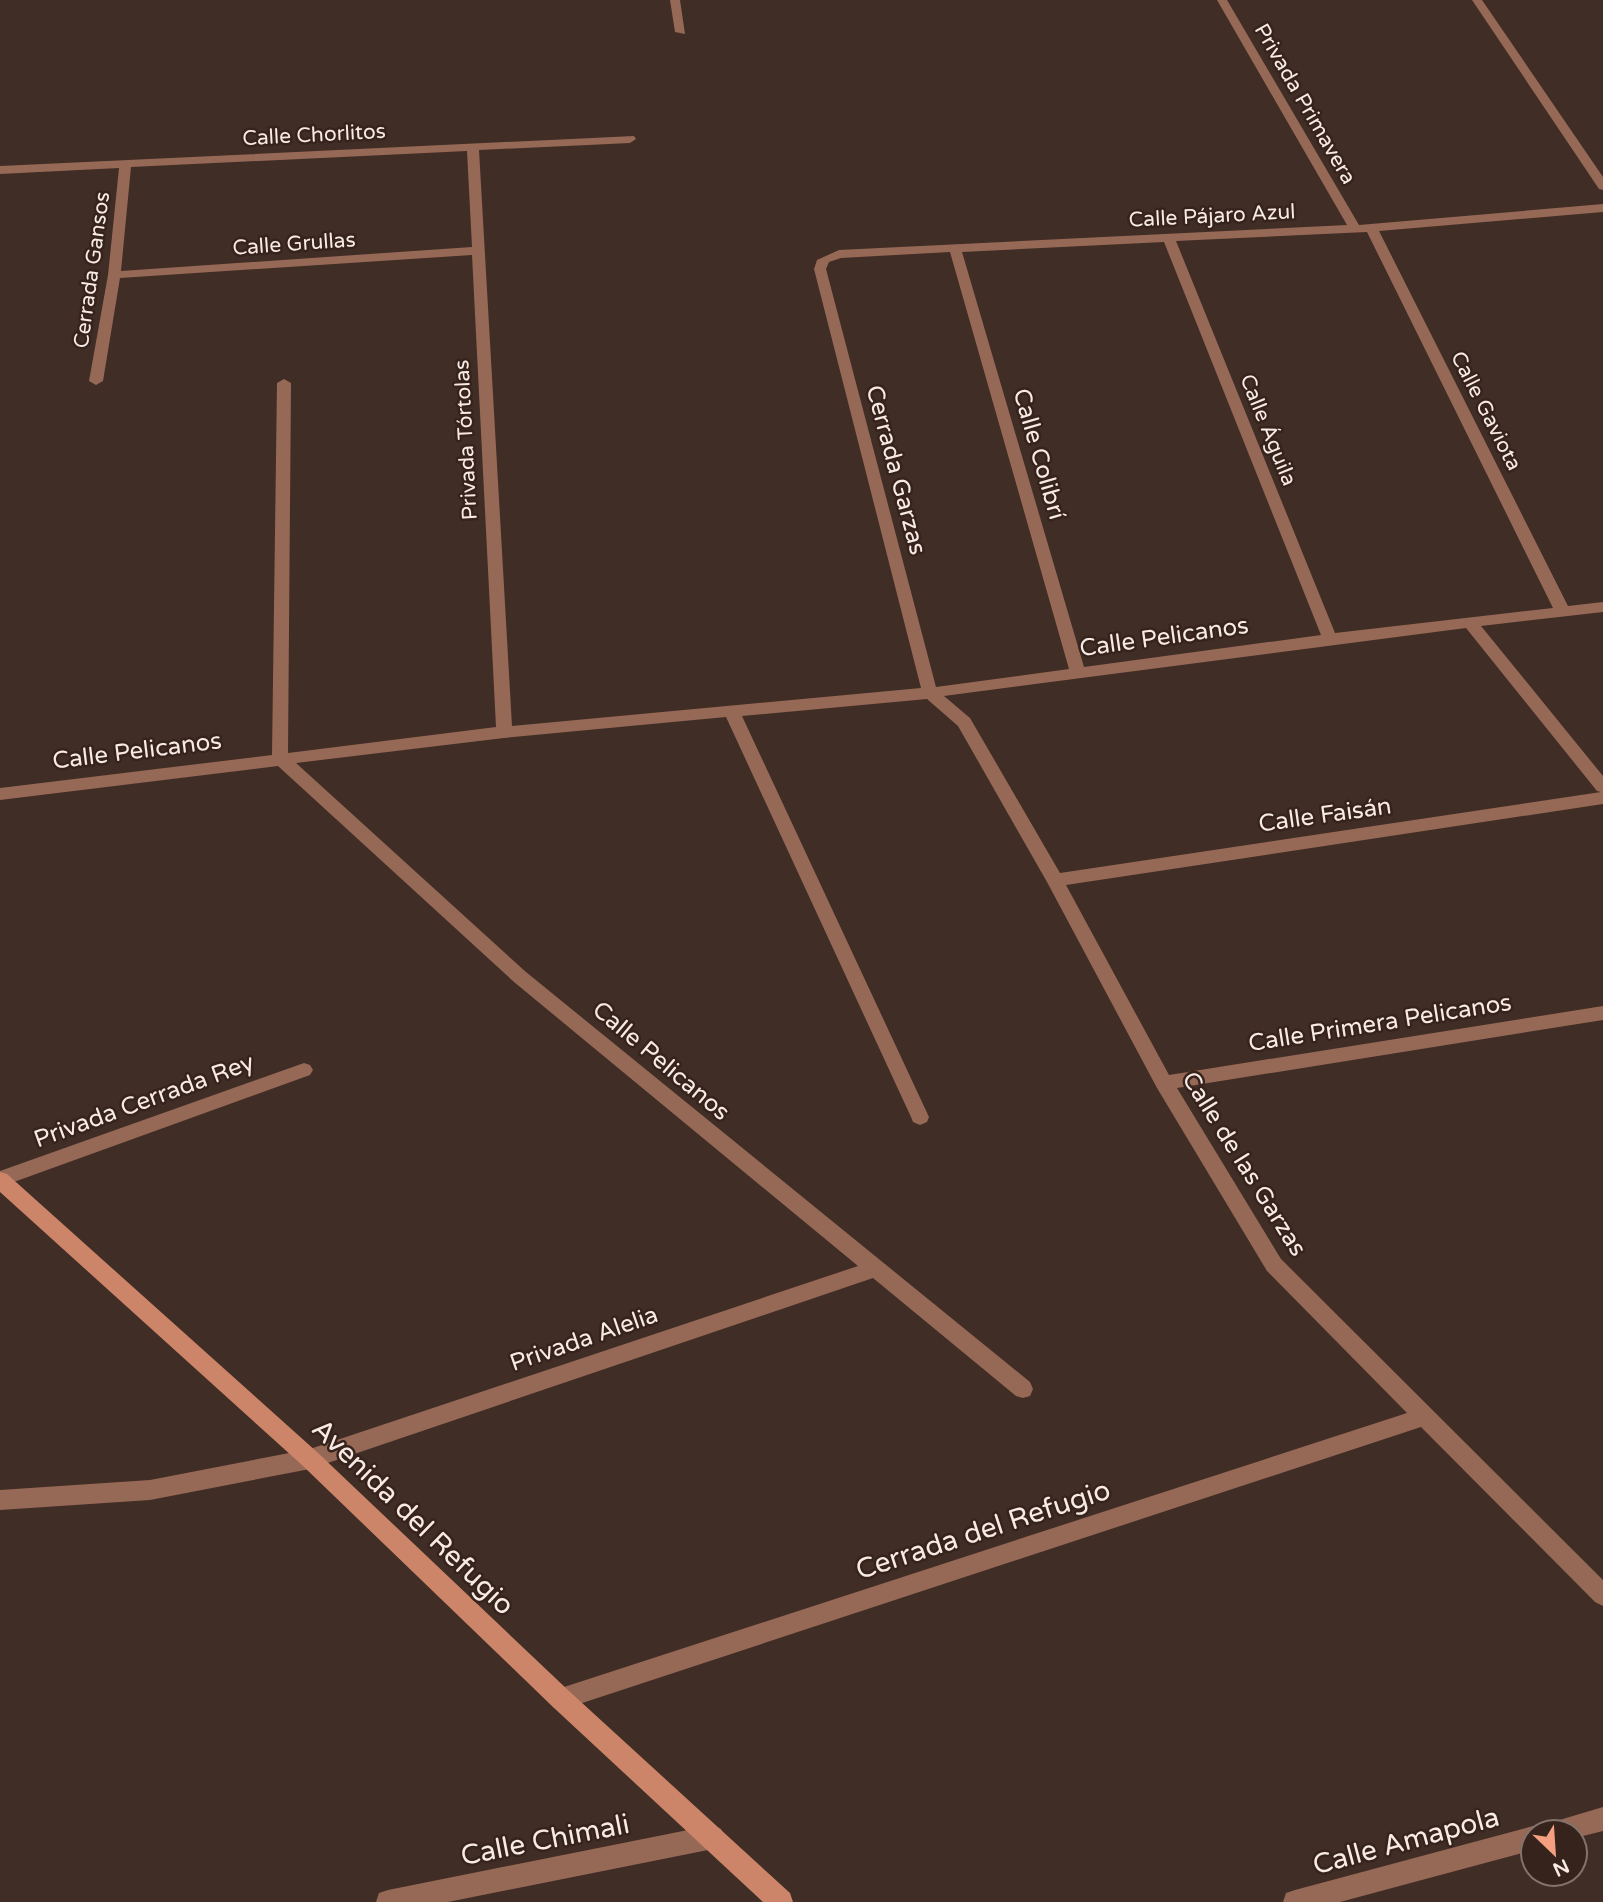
<svg xmlns="http://www.w3.org/2000/svg" width="1603" height="1902" viewBox="0 0 1603 1902" font-family="'Varela Round',sans-serif">
	<rect width="100%" height="100%" fill="#402d25"/>
	<g fill="none" stroke-linecap="round" stroke-linejoin="round">
		<path fill="#966856" fill-rule="evenodd" d="M 304,1063 L 310,1065 L 313,1070 L 310,1075 L 0,1187 L 0,1171 Z"/>
		<path fill="#966856" fill-rule="evenodd" d="M 670,0 L 680,0 L 685,34 L 675,32 Z
			M 1217,0 L 1227,0 L 1359,225 L 1603,204 L 1603,212 L 1379,231 L 1568,606 L 1603,602 L 1603,612 L 1481,626 L 1603,776 L 1603,804 L 1066,885 L 1169,1075 L 1603,1006 L 1603,1020 L 1177,1088 L 1281,1259 L 1603,1580 L 1603,1606 L 1595,1602 L 1421,1427 L 561,1710 L 553,1707 L 550,1699 L 553,1691 L 561,1688 L 1407,1413 L 1267,1271 L 1157,1088 L 1047,882 L 958,726 L 927,699 L 742,716 L 929,1117 L 927,1122 L 920,1125 L 913,1122 L 911,1117 L 726,717 L 504,738 L 296,763 L 526,972 L 1030,1382 L 1033,1389 L 1030,1396 L 1023,1398 L 1016,1396 L 873,1278 L 310,1469 L 303,1466 L 299,1459 L 303,1452 L 310,1449 L 858,1266 L 514,982 L 278,766 L 0,800 L 0,788 L 272,755 L 277,383 L 284,379 L 291,383 L 288,753 L 496,727 L 472,255 L 120,278 L 103,381 L 96,385 L 89,381 L 108,275 L 119,168 L 0,174 L 0,166 L 634,136 L 636,139 L 630,143 L 479,150 L 512,726 L 921,688 L 814,269 L 817,260 L 839,250 L 1347,225 ZM 467,151 L 472,247 L 121,271 L 131,167 ZM 1367,232 L 1553,608 L 1335,633 L 1176,241 ZM 1164,242 L 1321,635 L 1084,667 L 962,252 ZM 950,252 L 1069,669 L 936,687 L 826,269 L 829,262 L 841,258 ZM 1466,628 L 1597,791 L 1601,792 L 1060,873 L 970,718 L 944,696 Z
			M 1472,0 L 1482,0 L 1603,177 L 1603,190 L 1599,189 Z
			M 1603,1807 L 1603,1831 L 1575,1838 L 1575,1832 L 1533,1832 L 1533,1850 L 1340,1902 L 1283,1902 L 1286,1893 L 1295,1890 L 1533,1826 L 1542,1832 L 1546,1824 Z
			M 713,1825 L 721,1829 L 725,1837 L 721,1845 L 713,1849 L 448,1902 L 376,1902 L 379,1893 L 388,1890 Z"/>
		<path fill="#966856" fill-rule="evenodd" d="M 310,1449 L 317,1452 L 321,1459 L 317,1466 L 310,1469 L 150,1500 L 0,1510 L 0,1490 L 150,1480 Z"/>
		<path fill="#cd8569" fill-rule="evenodd" d="M 0,1172 L 7,1174 L 317,1452 L 569,1691 L 790,1893 L 793,1902 L 763,1902 L 553,1707 L 303,1466 L 0,1192 Z"/>
	</g>
	<g text-anchor="middle" dominant-baseline="central" stroke-width="5" stroke-linejoin="round" paint-order="stroke">
		<g font-size="21" fill="#f8eae5" stroke="#36231c">
			<text transform="translate(1305 104) rotate(60)">Privada Primavera</text>
			<text transform="translate(314 135) rotate(-3)">Calle Chorlitos</text>
			<text transform="translate(1212 216) rotate(-3)">Calle Pájaro Azul</text>
			<text transform="translate(294 244) rotate(-4)">Calle Grullas</text>
			<text transform="translate(92 270) rotate(-82)">Cerrada Gansos</text>
			<text transform="translate(1486 411) rotate(63)">Calle Gaviota</text>
			<text transform="translate(1268 430) rotate(68)">Calle Águila</text>
			<text transform="translate(466 440) rotate(-93)">Privada Tórtolas</text>
		</g>
		<g font-size="24" fill="#f8eae5" stroke="#36231c">
			<text transform="translate(1039 454) rotate(74)">Calle Colibrí</text>
			<text transform="translate(896 470) rotate(75)">Cerrada Garzas</text>
			<text transform="translate(1164 637) rotate(-8)">Calle Pelicanos</text>
			<text transform="translate(137 751) rotate(-7)">Calle Pelicanos</text>
			<text transform="translate(1325 815) rotate(-8)">Calle Faisán</text>
			<text transform="translate(1380 1023) rotate(-9)">Calle Primera Pelicanos</text>
			<text transform="translate(661 1061) rotate(40)">Calle Pelicanos</text>
			<text transform="translate(144 1101) rotate(-20)">Privada Cerrada Rey</text>
			<text transform="translate(1244 1164) rotate(58)">Calle de las Garzas</text>
			<text transform="translate(584 1339) rotate(-19)">Privada Alelia</text>
		</g>
		<g font-size="28" fill="#f8eae5" stroke="#36231c">
			<text transform="translate(413 1517) rotate(44)">Avenida del Refugio</text>
			<text transform="translate(983 1530) rotate(-18)">Cerrada del Refugio</text>
			<text transform="translate(545 1840) rotate(-11)">Calle Chimali</text>
			<text transform="translate(1406 1841) rotate(-15)">Calle Amapola</text>
		</g>
	</g>
	<g transform="translate(1554 1853) rotate(155)"><circle r="33" fill="#36231c" stroke="#84736c" stroke-width="2"/>
	<path d="M0-5L12 26L0 18L-12 26Z" fill="#f2a080"/>
	<text y="-10" font-size="19" font-weight="bold" text-anchor="middle" fill="#f8eae5">N</text>
	</g>
</svg>
